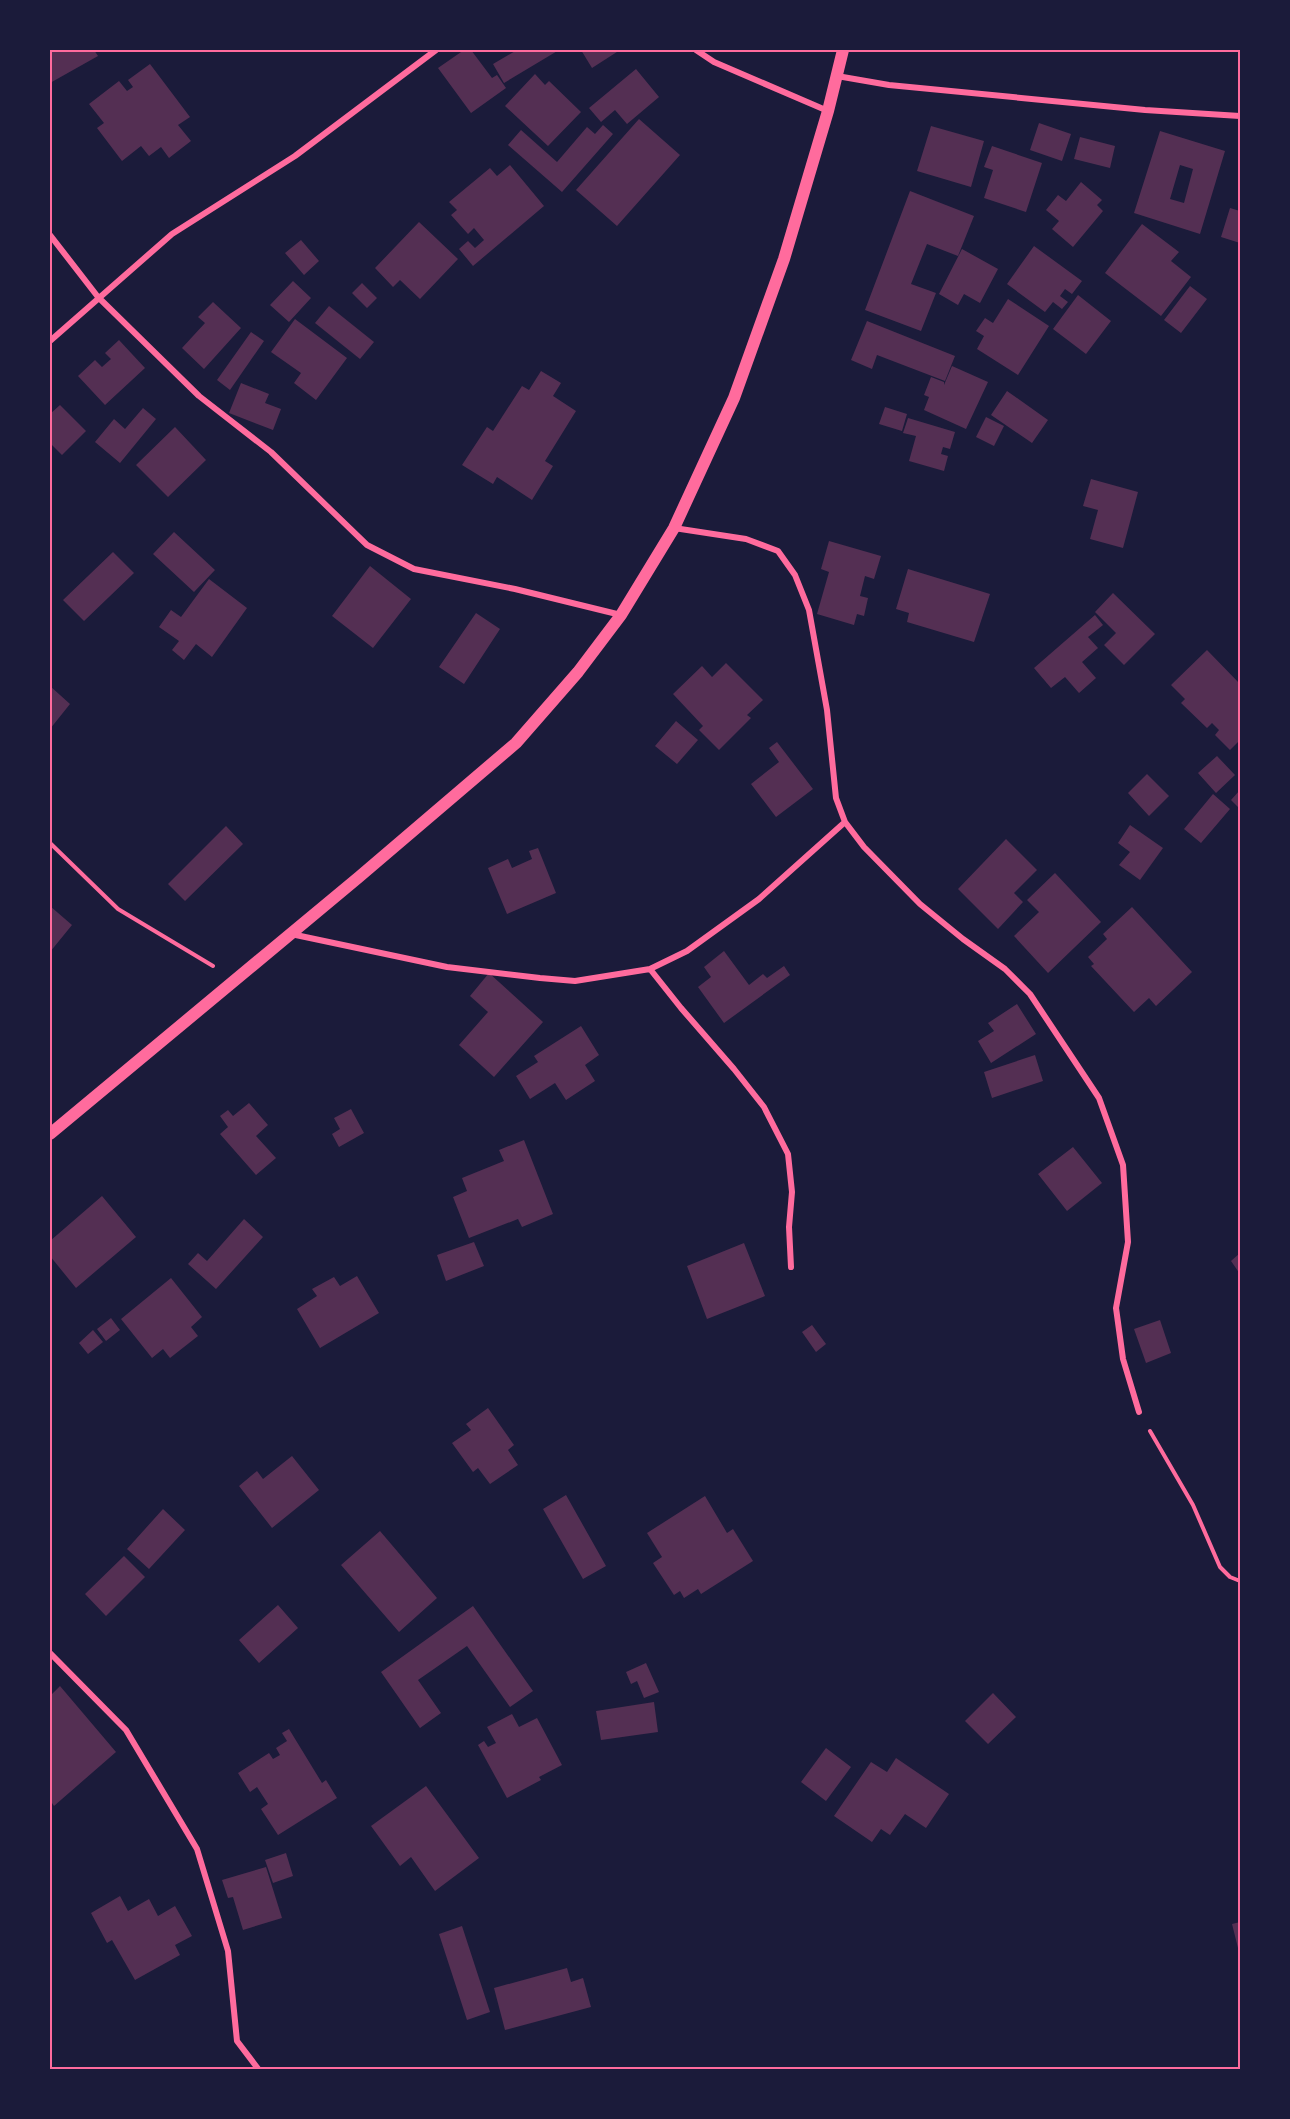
<svg xmlns="http://www.w3.org/2000/svg" width="1290" height="2119" viewBox="0 0 1290 2119" font-family="'Fira Sans Condensed',sans-serif">
	<rect width="100%" height="100%" fill="#1b1b3a"/>
	<path fill="#542f53" fill-rule="evenodd" d="M 50,50 L 94,50 L 98,56 L 50,83 Z
		M 464,50 L 471,50 L 492,78 L 497,75 L 506,88 L 471,113 L 438,68 Z
		M 517,50 L 559,50 L 504,83 L 493,64 Z
		M 581,50 L 620,50 L 592,68 Z
		M 150,64 L 190,117 L 178,125 L 191,141 L 169,158 L 161,147 L 149,156 L 141,146 L 122,161 L 97,128 L 104,123 L 89,104 L 119,81 L 127,91 L 133,87 L 128,80 Z
		M 636,69 L 659,97 L 627,124 L 615,110 L 601,122 L 589,108 Z
		M 535,74 L 545,85 L 549,81 L 581,112 L 548,146 L 505,106 Z
		M 639,119 L 680,155 L 617,226 L 576,190 Z
		M 1039,123 L 1071,134 L 1062,161 L 1030,150 Z
		M 603,125 L 613,134 L 562,192 L 508,145 L 521,130 L 557,162 L 587,127 L 595,134 Z
		M 931,126 L 984,141 L 971,187 L 917,171 Z
		M 1160,131 L 1225,151 L 1200,234 L 1134,213 ZM 1180,165 L 1193,169 L 1184,203 L 1170,199 Z
		M 1080,137 L 1115,146 L 1110,168 L 1074,159 Z
		M 992,146 L 1042,163 L 1026,212 L 984,198 L 993,170 L 984,167 Z
		M 510,165 L 544,206 L 473,266 L 459,249 L 468,241 L 475,248 L 484,240 L 474,228 L 468,234 L 451,215 L 457,210 L 449,202 L 490,168 L 497,176 Z
		M 1081,182 L 1102,200 L 1097,205 L 1103,211 L 1073,247 L 1052,229 L 1059,221 L 1046,210 L 1058,195 L 1066,201 Z
		M 910,191 L 974,216 L 958,256 L 927,244 L 911,284 L 936,293 L 921,331 L 865,310 Z
		M 1230,208 L 1240,211 L 1240,243 L 1221,237 Z
		M 419,222 L 458,259 L 420,299 L 400,280 L 393,287 L 375,268 Z
		M 1142,224 L 1179,252 L 1171,261 L 1191,277 L 1161,316 L 1105,273 Z
		M 301,240 L 319,261 L 304,275 L 285,253 Z
		M 1034,246 L 1082,281 L 1072,294 L 1065,289 L 1060,296 L 1068,302 L 1062,309 L 1053,302 L 1045,312 L 1007,284 Z
		M 962,249 L 998,269 L 980,303 L 964,294 L 958,305 L 939,294 Z
		M 293,281 L 311,298 L 289,322 L 270,305 Z
		M 362,283 L 377,298 L 367,308 L 352,293 Z
		M 1190,286 L 1207,299 L 1181,333 L 1164,320 Z
		M 1078,295 L 1111,321 L 1086,354 L 1053,329 Z
		M 1008,299 L 1049,326 L 1018,375 L 977,349 L 984,336 L 976,331 L 985,318 L 993,323 Z
		M 213,302 L 241,328 L 204,369 L 182,348 L 205,323 L 198,317 Z
		M 329,306 L 374,342 L 360,359 L 315,323 Z
		M 295,319 L 347,358 L 316,400 L 294,383 L 301,373 L 271,352 Z
		M 867,321 L 955,356 L 945,381 L 877,355 L 872,369 L 851,360 Z
		M 251,332 L 264,341 L 230,390 L 217,380 Z
		M 119,340 L 145,368 L 105,405 L 78,376 L 95,360 L 102,367 L 111,359 L 105,353 Z
		M 952,366 L 988,382 L 966,429 L 924,410 L 929,397 L 924,395 L 931,377 L 944,382 L 944,385 Z
		M 541,371 L 561,383 L 553,396 L 576,411 L 545,461 L 553,466 L 532,500 L 497,477 L 493,484 L 462,465 L 487,427 L 493,431 L 522,386 L 529,390 Z
		M 241,383 L 269,394 L 265,403 L 281,409 L 273,430 L 229,413 Z
		M 1007,391 L 1048,420 L 1032,443 L 991,415 Z
		M 60,405 L 86,431 L 62,455 L 50,443 L 50,414 Z
		M 885,407 L 907,414 L 902,431 L 879,424 Z
		M 143,408 L 156,419 L 120,463 L 95,442 L 114,419 L 125,429 Z
		M 986,417 L 1004,426 L 994,446 L 976,437 Z
		M 908,418 L 955,432 L 950,449 L 943,447 L 941,454 L 948,456 L 944,471 L 909,461 L 916,436 L 903,433 Z
		M 175,427 L 206,460 L 168,497 L 136,465 Z
		M 1091,479 L 1138,492 L 1123,548 L 1090,539 L 1098,510 L 1083,506 Z
		M 174,532 L 215,570 L 194,592 L 153,554 Z
		M 829,541 L 881,556 L 874,579 L 865,576 L 860,596 L 868,598 L 864,616 L 857,614 L 854,625 L 817,614 L 829,572 L 821,569 Z
		M 113,552 L 134,573 L 84,621 L 63,600 Z
		M 370,566 L 411,599 L 373,648 L 332,616 Z
		M 908,569 L 990,594 L 974,642 L 907,622 L 909,613 L 896,609 Z
		M 209,579 L 247,608 L 212,657 L 196,644 L 184,660 L 172,650 L 179,641 L 159,627 L 171,610 L 181,617 Z
		M 1113,593 L 1155,634 L 1124,665 L 1104,645 L 1116,633 L 1095,612 Z
		M 476,613 L 500,629 L 464,684 L 439,667 Z
		M 1095,615 L 1103,625 L 1088,637 L 1098,648 L 1082,662 L 1096,678 L 1079,693 L 1065,677 L 1051,688 L 1034,668 Z
		M 1207,650 L 1240,684 L 1240,740 L 1230,750 L 1215,735 L 1219,730 L 1212,723 L 1207,728 L 1181,703 L 1185,699 L 1171,685 Z
		M 726,663 L 763,700 L 747,715 L 751,718 L 719,750 L 699,730 L 703,726 L 673,694 L 702,666 L 712,677 Z
		M 50,686 L 70,704 L 50,729 Z
		M 676,721 L 698,740 L 677,764 L 655,746 Z
		M 777,742 L 813,789 L 776,817 L 751,784 L 779,762 L 769,748 Z
		M 1217,756 L 1235,775 L 1216,793 L 1198,773 Z
		M 1147,774 L 1169,796 L 1149,816 L 1128,793 Z
		M 1240,790 L 1240,809 L 1231,800 Z
		M 1213,794 L 1230,809 L 1201,843 L 1184,829 Z
		M 1130,825 L 1163,848 L 1140,880 L 1119,865 L 1130,852 L 1118,843 Z
		M 226,826 L 243,844 L 185,901 L 168,884 Z
		M 1006,839 L 1037,870 L 1014,893 L 1023,902 L 998,929 L 958,889 Z
		M 538,848 L 556,893 L 507,914 L 488,868 L 508,859 L 512,868 L 532,859 L 529,851 Z
		M 1055,873 L 1101,922 L 1048,973 L 1014,936 L 1039,912 L 1027,900 Z
		M 50,906 L 72,925 L 50,952 Z
		M 1132,907 L 1192,972 L 1156,1006 L 1149,998 L 1134,1012 L 1091,966 L 1094,964 L 1088,957 L 1107,939 L 1103,934 Z
		M 724,951 L 749,985 L 763,974 L 767,978 L 784,966 L 790,975 L 724,1023 L 698,987 L 711,977 L 704,967 Z
		M 489,973 L 543,1022 L 494,1077 L 459,1045 L 488,1012 L 470,996 Z
		M 1017,1004 L 1036,1034 L 991,1063 L 978,1041 L 994,1031 L 988,1023 Z
		M 581,1026 L 599,1055 L 585,1065 L 595,1081 L 566,1100 L 555,1083 L 530,1099 L 516,1076 L 538,1062 L 534,1056 Z
		M 1035,1055 L 1043,1081 L 992,1098 L 984,1072 Z
		M 249,1103 L 268,1125 L 256,1136 L 276,1158 L 256,1175 L 220,1134 L 228,1127 L 220,1116 L 228,1110 L 233,1116 Z
		M 351,1109 L 364,1133 L 339,1147 L 332,1134 L 340,1129 L 334,1118 Z
		M 524,1140 L 553,1214 L 522,1227 L 518,1219 L 469,1238 L 453,1197 L 467,1191 L 462,1178 L 504,1161 L 499,1150 Z
		M 1073,1147 L 1102,1183 L 1067,1211 L 1038,1174 Z
		M 102,1196 L 136,1237 L 76,1288 L 50,1256 L 50,1241 Z
		M 244,1219 L 263,1237 L 216,1289 L 188,1264 L 198,1253 L 207,1261 Z
		M 474,1242 L 484,1266 L 446,1281 L 437,1255 Z
		M 744,1243 L 765,1296 L 707,1319 L 687,1266 Z
		M 1240,1253 L 1240,1274 L 1231,1261 Z
		M 357,1276 L 379,1313 L 320,1348 L 297,1309 L 317,1296 L 312,1289 L 334,1277 L 340,1286 Z
		M 171,1278 L 202,1317 L 191,1327 L 198,1336 L 170,1358 L 163,1349 L 152,1358 L 121,1319 Z
		M 111,1318 L 120,1330 L 106,1341 L 97,1329 Z
		M 1160,1320 L 1171,1353 L 1146,1363 L 1134,1329 Z
		M 812,1325 L 826,1344 L 816,1352 L 802,1332 Z
		M 93,1330 L 103,1342 L 88,1354 L 79,1343 Z
		M 488,1408 L 514,1445 L 508,1450 L 518,1465 L 490,1484 L 478,1468 L 473,1472 L 452,1443 L 471,1430 L 466,1424 Z
		M 292,1456 L 319,1490 L 272,1528 L 239,1486 L 257,1471 L 263,1479 Z
		M 566,1495 L 606,1566 L 583,1579 L 543,1509 Z
		M 705,1496 L 727,1533 L 733,1529 L 753,1561 L 701,1594 L 698,1589 L 684,1598 L 680,1591 L 674,1595 L 653,1563 L 662,1557 L 647,1533 Z
		M 163,1509 L 185,1530 L 149,1569 L 127,1549 Z
		M 380,1531 L 437,1598 L 399,1632 L 341,1565 Z
		M 124,1556 L 145,1577 L 106,1616 L 85,1594 Z
		M 278,1605 L 298,1628 L 259,1663 L 239,1640 Z
		M 473,1606 L 533,1691 L 510,1707 L 467,1646 L 418,1680 L 441,1713 L 420,1728 L 381,1672 Z
		M 646,1663 L 659,1692 L 644,1698 L 637,1681 L 631,1684 L 626,1672 Z
		M 60,1686 L 116,1752 L 54,1806 L 50,1800 L 50,1696 Z
		M 993,1693 L 1016,1717 L 988,1744 L 965,1721 Z
		M 654,1702 L 658,1732 L 601,1740 L 596,1711 Z
		M 512,1714 L 519,1727 L 537,1718 L 562,1765 L 539,1777 L 541,1780 L 507,1798 L 478,1745 L 484,1741 L 488,1747 L 496,1743 L 487,1727 Z
		M 289,1729 L 322,1783 L 326,1780 L 337,1798 L 278,1835 L 261,1809 L 268,1804 L 257,1787 L 250,1792 L 238,1773 L 269,1753 L 273,1759 L 280,1755 L 276,1748 L 287,1741 L 282,1733 Z
		M 826,1748 L 851,1767 L 826,1801 L 801,1782 Z
		M 896,1758 L 949,1794 L 926,1828 L 905,1814 L 890,1835 L 881,1829 L 872,1842 L 834,1816 L 871,1762 L 887,1772 Z
		M 426,1786 L 479,1858 L 435,1891 L 411,1857 L 400,1866 L 371,1826 Z
		M 286,1853 L 293,1876 L 273,1883 L 265,1860 Z
		M 266,1867 L 282,1918 L 243,1930 L 233,1897 L 228,1898 L 222,1880 Z
		M 120,1896 L 128,1911 L 149,1899 L 158,1916 L 175,1906 L 192,1936 L 175,1945 L 180,1955 L 135,1980 L 112,1940 L 107,1943 L 91,1913 Z
		M 1240,1922 L 1240,1948 L 1238,1948 L 1232,1924 Z
		M 462,1926 L 490,2012 L 467,2020 L 439,1934 Z
		M 567,1968 L 571,1982 L 583,1978 L 591,2007 L 505,2030 L 494,1988 Z"/>
	<g fill="none" stroke-linecap="round" stroke-linejoin="round">
		<path stroke="#ff6b9d" stroke-width="4" d="M 50,843 L 118,909 L 213,966
			M 1150,1431 L 1193,1505 L 1220,1567 L 1230,1577 L 1240,1581"/>
		<path stroke="#ff6b9d" stroke-width="6" d="M 696,50 L 714,62 L 828,111
			M 837,76 L 889,85 L 1145,110 L 1240,116
			M 50,235 L 98,297 L 199,396 L 271,452 L 367,545 L 414,569 L 515,589 L 621,615
			M 50,341 L 172,234 L 295,156 L 436,50
			M 674,528 L 746,539 L 778,551 L 795,575 L 809,610 L 827,710 L 836,798 L 845,822 L 864,847 L 920,904 L 963,939 L 1005,969 L 1030,994 L 1099,1098 L 1123,1165 L 1128,1242 L 1116,1308 L 1123,1359 L 1139,1412
			M 291,934 L 447,967 L 540,978 L 575,981 L 650,969 L 687,951 L 759,899 L 845,822
			M 650,969 L 681,1008 L 734,1069 L 764,1107 L 788,1154 L 792,1192 L 789,1227 L 791,1267
			M 50,1653 L 126,1730 L 197,1849 L 228,1951 L 237,2041 L 259,2070"/>
		<path stroke="#ff6b9d" stroke-width="12" d="M 50,1134 L 359,877 L 516,743 L 578,672 L 621,615 L 674,528 L 734,398 L 784,259 L 828,111 L 843,50"/>
	</g>
	<rect width="1290" height="2119" fill="none" stroke="#1b1b3a" stroke-width="102"/>
	<rect x="51" y="51" width="1188" height="2017" fill="none" stroke="#ff6b9d" stroke-width="2"/>
</svg>
